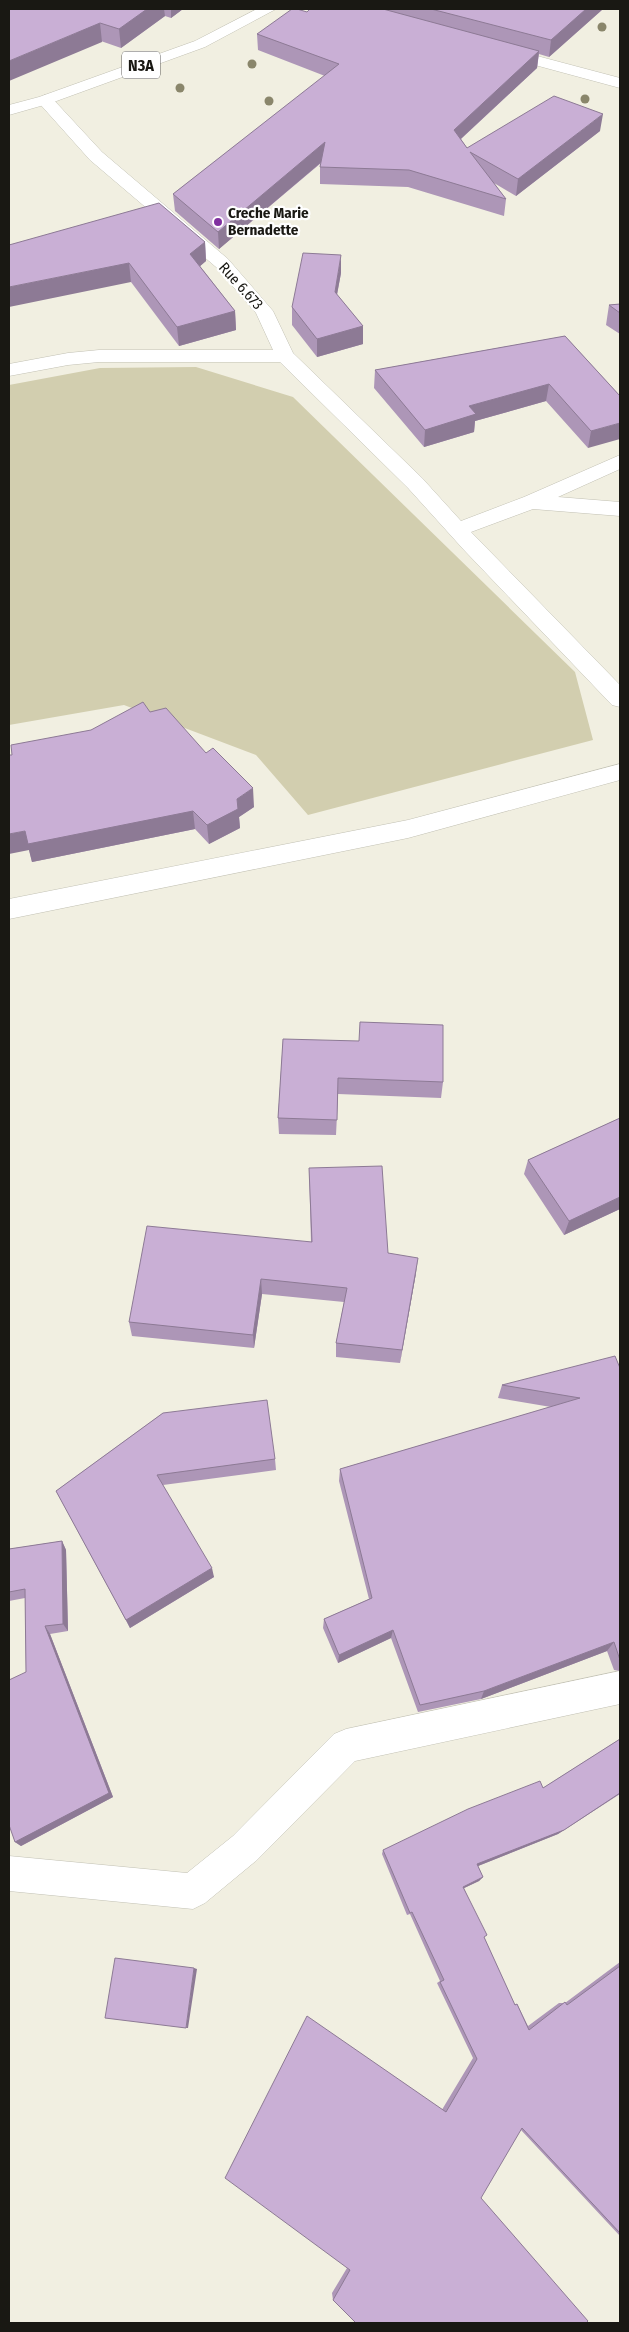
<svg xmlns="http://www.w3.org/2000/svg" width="629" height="2332" viewBox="0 0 629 2332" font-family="'Fira Sans Condensed',sans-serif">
	<rect width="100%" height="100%" fill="#f1efe1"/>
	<path fill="#d2ceaf" d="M 196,367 L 293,397 L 575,672 L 593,740 L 308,815 L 256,755 L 124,705 L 9,725 L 9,385 L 100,368 Z"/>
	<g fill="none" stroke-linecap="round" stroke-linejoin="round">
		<defs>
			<path id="minor" d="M 503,47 L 620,78 L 620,88 L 498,55 L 495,52 Z
				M 45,95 L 51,97 L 102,152 L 228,259 L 273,311 L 293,353 L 422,478 L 461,521 L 524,497 L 620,455 L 620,469 L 558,497 L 620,502 L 620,516 L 533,509 L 471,532 L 620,685 L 620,707 L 612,705 L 464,550 L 408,488 L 280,362 L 99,362 L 68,365 L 9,376 L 9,364 L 68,353 L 99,350 L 273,350 L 256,313 L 216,267 L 90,160 L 39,103 L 37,100 Z
				M 620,764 L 620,780 L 408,838 L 9,919 L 9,899 L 408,820 Z
				M 620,1671 L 620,1704 L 355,1761 L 257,1860 L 205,1903 L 193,1909 L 9,1891 L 9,1856 L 187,1873 L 233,1836 L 334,1734 L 346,1729 Z"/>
			<path id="highway" d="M 257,9 L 276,9 L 205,47 L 51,103 L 9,115 L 9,105 L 39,97 L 195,41 Z"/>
		</defs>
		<use href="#minor" stroke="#c2c1b4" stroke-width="1"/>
		<use href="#highway" stroke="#c2c1b4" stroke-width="1"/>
		<use href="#minor" fill="#fff" fill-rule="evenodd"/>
		<use href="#highway" fill="#fff" fill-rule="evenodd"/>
	</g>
	<g fill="#8a866b">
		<circle cx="602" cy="27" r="4.5"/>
		<circle cx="252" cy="64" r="4.5"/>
		<circle cx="180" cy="88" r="4.5"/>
		<circle cx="585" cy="99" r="4.5"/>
		<circle cx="269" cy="101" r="4.5"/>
	</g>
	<path fill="#ad96b7" d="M 9,9 L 183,9 L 171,18 L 165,16 L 121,48 Z
		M 310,9 L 603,9 L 549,57 L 539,54 L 537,68 L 461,139 L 467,148 L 600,131 L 516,196 L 494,183 L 506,199 L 504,216 L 408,187 L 320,184 L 320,167 L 321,163 L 219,249 L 175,211 L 173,194 L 325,76 L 258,50 L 257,34 L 307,12 Z
		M 205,242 L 206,261 L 200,266 L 235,311 L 236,330 L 179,346 L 131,282 L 9,245 Z
		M 341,273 L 337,295 L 363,326 L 363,344 L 317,357 L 292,325 L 292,307 Z
		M 620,304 L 620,334 L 606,325 L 609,305 Z
		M 565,336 L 620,396 L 588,448 L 546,401 L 475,421 L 474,432 L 424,447 L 374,388 L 375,370 Z
		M 150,712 L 254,807 L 239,817 L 240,828 L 209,844 L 195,829 L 32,862 L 29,850 L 91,730 Z
		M 283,1039 L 443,1082 L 441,1098 L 338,1094 L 336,1135 L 279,1134 L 278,1118 Z
		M 620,1118 L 620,1209 L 564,1235 L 524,1174 L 528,1160 Z
		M 309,1168 L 388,1253 L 416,1273 L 400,1363 L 336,1357 L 336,1343 L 344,1302 L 262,1294 L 254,1348 L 132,1336 L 129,1322 L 311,1242 Z
		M 620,1368 L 620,1671 L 614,1670 L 607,1651 L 481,1699 L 418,1712 L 391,1638 L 338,1663 L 323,1628 L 324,1619 L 369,1599 L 339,1481 L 340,1469 L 551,1407 L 498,1398 L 502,1385 Z
		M 163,1413 L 275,1459 L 276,1470 L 163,1485 L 214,1577 L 130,1628 L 56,1491 Z
		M 62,1541 L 66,1550 L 68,1631 L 50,1634 L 113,1797 L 21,1846 L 15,1842 L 26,1672 L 25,1598 L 9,1601 L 9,1549 Z
		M 620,1739 L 620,1794 L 558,1834 L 478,1866 L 483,1877 L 479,1881 L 464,1888 L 484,1937 L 514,2004 L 517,2004 L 528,2026 L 559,2003 L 565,2003 L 620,1962 L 620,2236 L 521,2130 L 333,2300 L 332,2293 L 473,2058 L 437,1983 L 440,1981 L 410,1914 L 407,1915 L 382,1854 L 383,1850 L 543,1788 Z"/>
	<path fill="#8d7a95" d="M 147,9 L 164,9 L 165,16 L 121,48 L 119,29 Z
		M 171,9 L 183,9 L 171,18 Z
		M 586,9 L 603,9 L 549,57 L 551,40 Z
		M 100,23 L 102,42 L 9,81 L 9,61 Z
		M 539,51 L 537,68 L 452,147 L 454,130 Z
		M 603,114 L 600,131 L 516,196 L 518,179 Z
		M 325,142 L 325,159 L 219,249 L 218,232 Z
		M 205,242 L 206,261 L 192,273 L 190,254 Z
		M 341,255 L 341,273 L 334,310 L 335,292 Z
		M 129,263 L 131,282 L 9,307 L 9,287 Z
		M 235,311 L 236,330 L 179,346 L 177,327 Z
		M 363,326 L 363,344 L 317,357 L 317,339 Z
		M 549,384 L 546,401 L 475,421 L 474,432 L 424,447 L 425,430 L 469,406 Z
		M 620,423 L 620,439 L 588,448 L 591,431 Z
		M 253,788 L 254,807 L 239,817 L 240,828 L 209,844 L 207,825 L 237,799 Z
		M 193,811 L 195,829 L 32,862 L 29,850 L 9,854 L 9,834 L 25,831 Z
		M 620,1197 L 620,1209 L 564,1235 L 569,1221 Z
		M 418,1258 L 416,1273 L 400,1363 L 402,1350 Z
		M 261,1279 L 262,1294 L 254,1348 L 253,1335 Z
		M 62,1541 L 66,1550 L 68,1631 L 63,1624 Z
		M 212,1568 L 214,1577 L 130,1628 L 126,1620 Z
		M 45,1626 L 50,1634 L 113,1797 L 21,1846 L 15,1842 Z
		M 393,1630 L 391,1638 L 338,1663 L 339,1655 Z
		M 614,1642 L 607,1651 L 481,1699 L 484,1691 Z
		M 620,1793 L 558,1834 L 473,1868 L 477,1864 Z
		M 483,1877 L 479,1881 L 460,1890 L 463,1887 Z
		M 194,1968 L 197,1969 L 188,2028 L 186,2028 Z"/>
	<path fill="#c9afd5" stroke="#8d7a95" d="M 9,9 L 147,9 L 119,29 L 100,23 L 9,61 Z
		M 292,9 L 297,9 L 307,12 L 310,9 L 383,9 L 539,51 L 454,130 L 467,148 L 554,96 L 603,114 L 518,179 L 470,152 L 506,199 L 409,170 L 320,167 L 325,142 L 218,232 L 173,194 L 339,64 L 257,34 Z
		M 431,9 L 586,9 L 551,40 Z
		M 159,203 L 205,242 L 190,254 L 235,311 L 177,327 L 129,263 L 9,287 L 9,245 Z
		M 303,253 L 341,255 L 335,292 L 363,326 L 317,339 L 292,307 Z
		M 620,304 L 620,313 L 609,305 Z
		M 565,336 L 620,396 L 620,423 L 591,431 L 549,384 L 469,406 L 476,414 L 425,430 L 375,370 Z
		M 143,702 L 150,712 L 166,708 L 206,753 L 213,748 L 253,788 L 237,799 L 238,809 L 207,825 L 193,811 L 28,844 L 25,831 L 9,834 L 9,755 L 12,755 L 11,745 L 91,730 Z
		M 360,1022 L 443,1025 L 443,1082 L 338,1078 L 337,1120 L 278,1118 L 283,1039 L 359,1041 Z
		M 620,1118 L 620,1197 L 569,1221 L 528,1160 Z
		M 382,1166 L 388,1253 L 418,1258 L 402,1350 L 336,1343 L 347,1288 L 261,1279 L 253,1335 L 129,1322 L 147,1226 L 312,1242 L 309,1168 Z
		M 615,1356 L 620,1368 L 620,1660 L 614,1642 L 484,1691 L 420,1705 L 393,1630 L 339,1655 L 324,1619 L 372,1598 L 340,1469 L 580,1398 L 502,1385 Z
		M 267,1400 L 275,1459 L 157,1475 L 212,1568 L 126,1620 L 56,1491 L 163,1413 Z
		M 62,1541 L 63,1624 L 45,1626 L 109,1793 L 15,1842 L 9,1825 L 9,1680 L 26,1672 L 25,1589 L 9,1592 L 9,1549 Z
		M 620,1739 L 620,1793 L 564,1830 L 477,1864 L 483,1877 L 463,1887 L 487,1935 L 484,1937 L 515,2005 L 517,2004 L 529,2030 L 565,2002 L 567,2005 L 620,1966 L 620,2233 L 522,2128 L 481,2198 L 588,2321 L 586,2323 L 356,2323 L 333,2300 L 350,2270 L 225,2178 L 307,2016 L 446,2112 L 477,2059 L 440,1982 L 444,1980 L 412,1912 L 410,1913 L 383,1850 L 468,1809 L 540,1781 L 543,1788 Z
		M 115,1958 L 194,1968 L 186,2028 L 105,2018 Z"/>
	<circle fill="#8030a0" stroke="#fff" stroke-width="2" cx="218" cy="222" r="5"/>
	<g text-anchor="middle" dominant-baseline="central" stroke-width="4.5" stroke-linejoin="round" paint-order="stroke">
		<g font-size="15" font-weight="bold" fill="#191813" stroke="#fff" text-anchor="start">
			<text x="228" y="213">Creche Marie<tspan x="228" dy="17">Bernadette</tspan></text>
		</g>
		<g font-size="15" fill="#191813" stroke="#fff">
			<text transform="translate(241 286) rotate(48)">Rue 6.673</text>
		</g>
		<rect fill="#fff" stroke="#5e5d5a" stroke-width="1" x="122" y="51.5" width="38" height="27" rx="4"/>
		<g font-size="16" font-weight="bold" fill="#191813">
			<text x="141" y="65">N3A</text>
		</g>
	</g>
	<rect width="629" height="2332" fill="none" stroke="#191813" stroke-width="20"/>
</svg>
